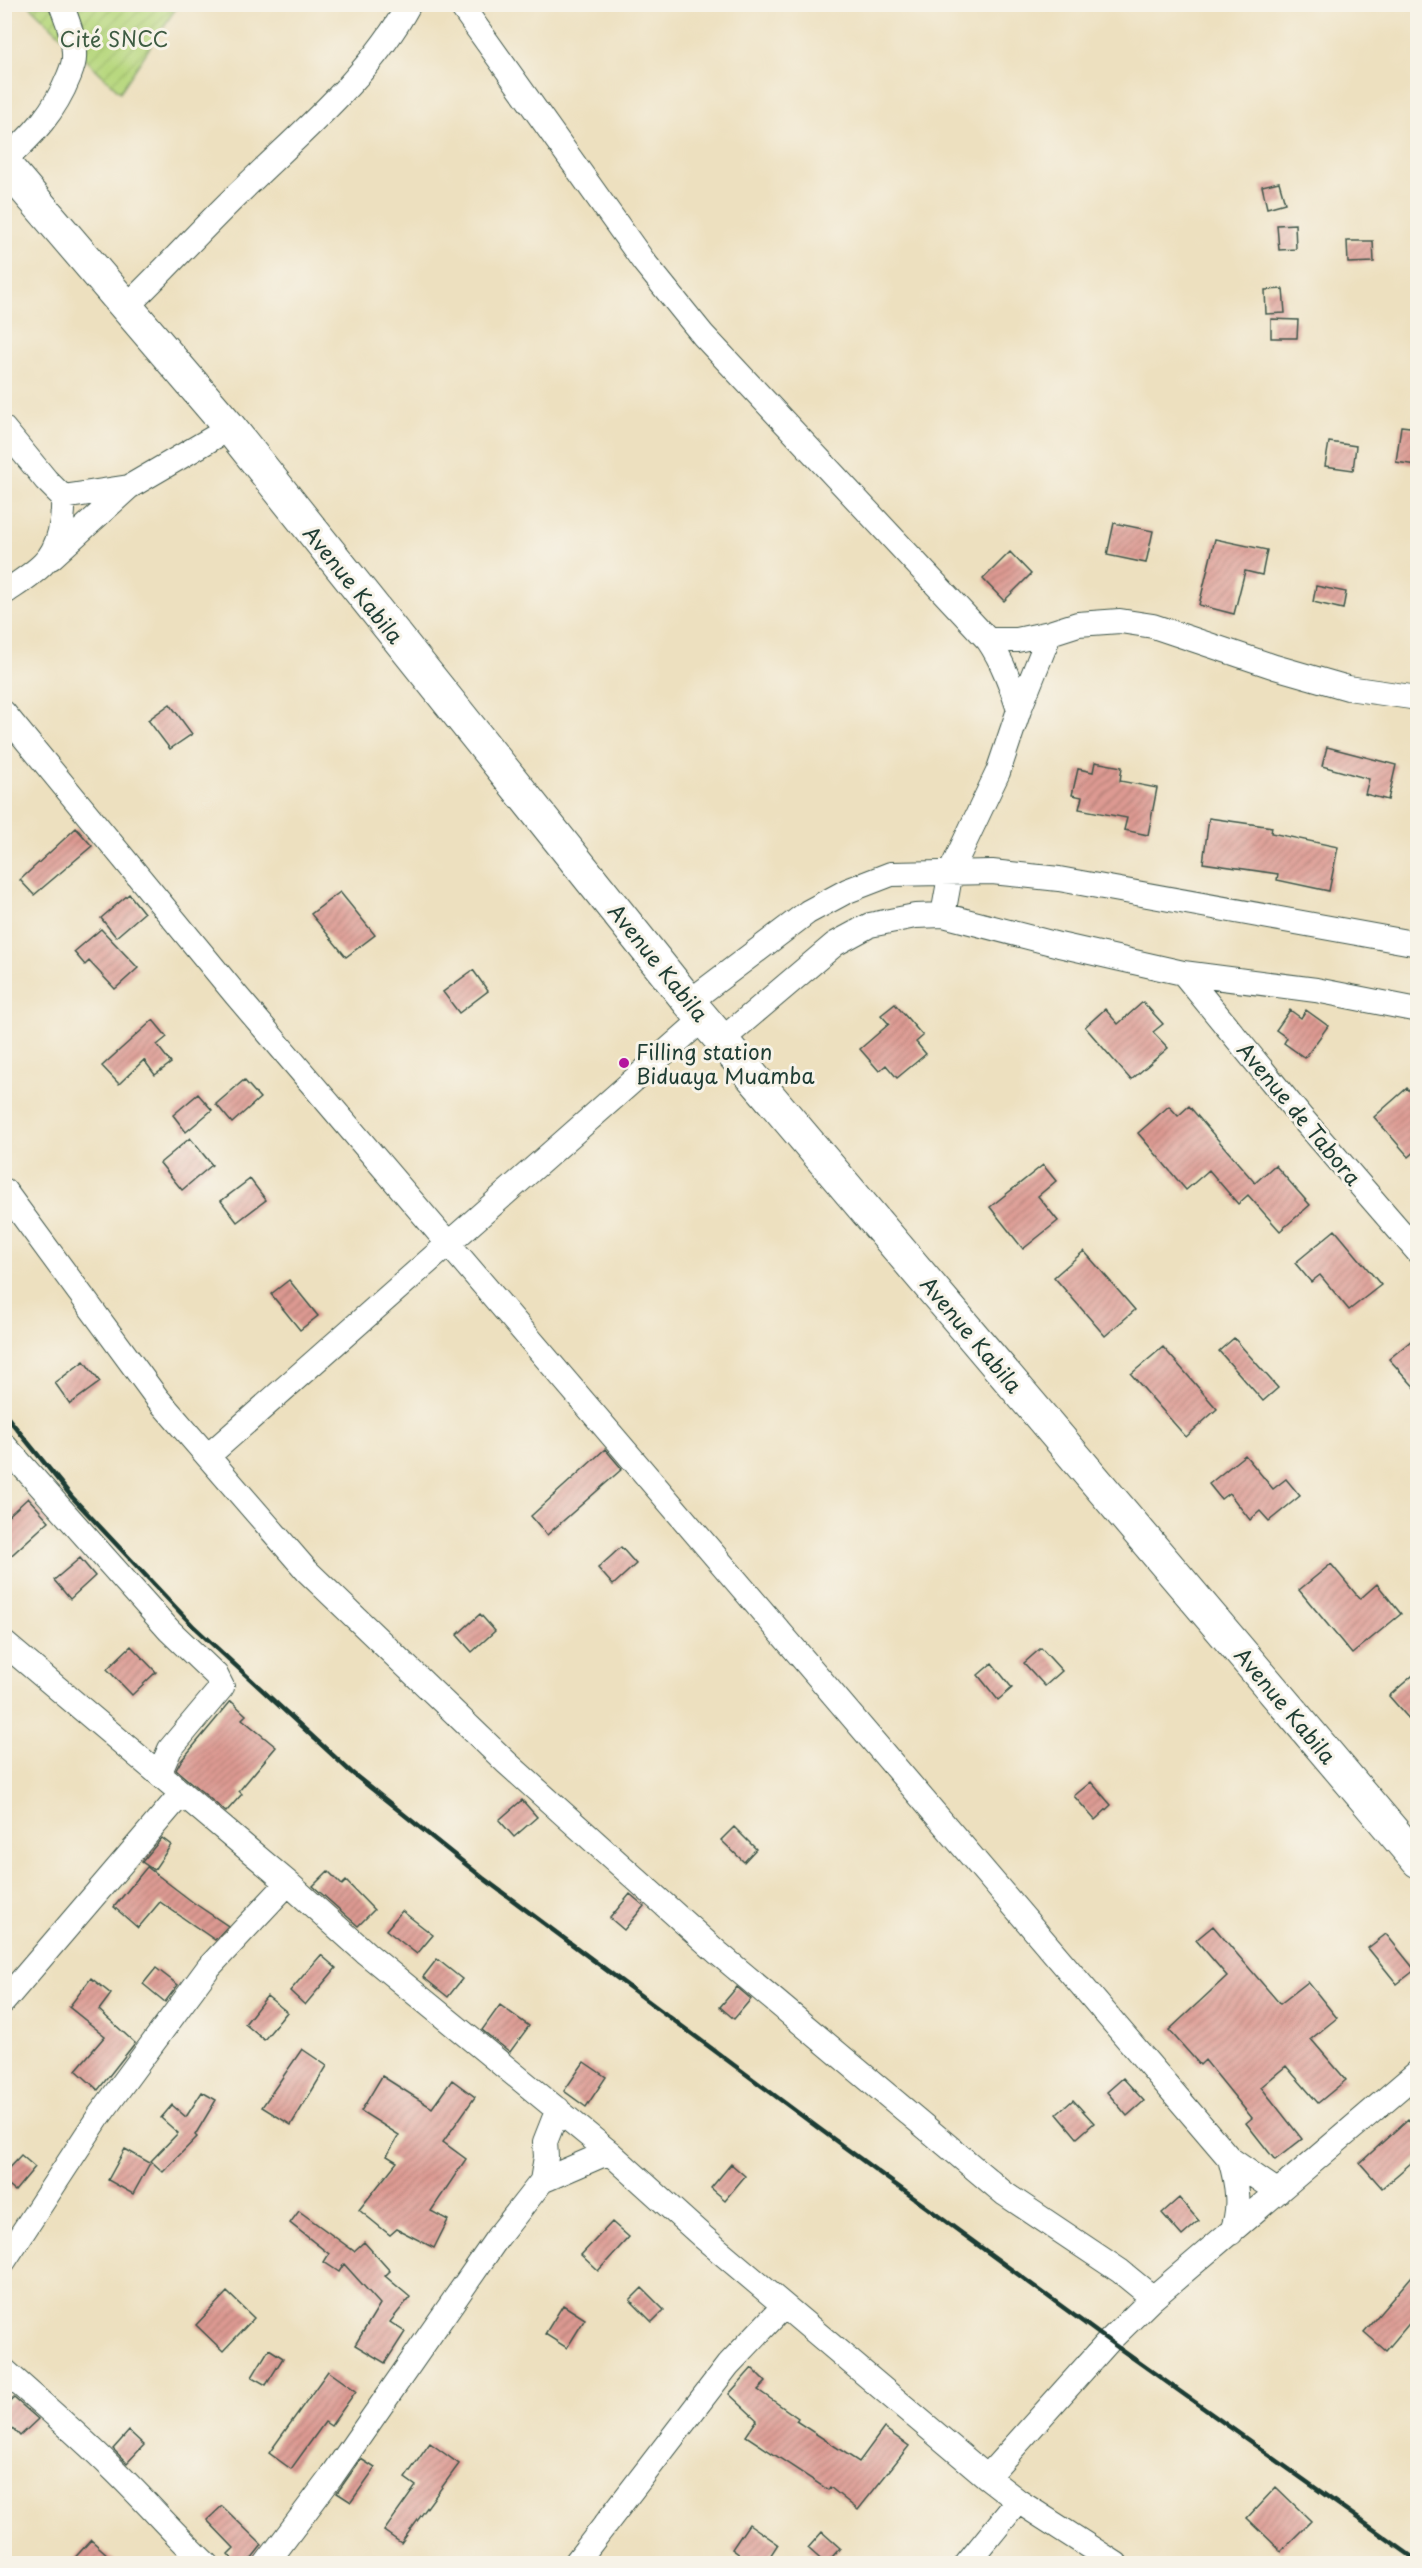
<svg xmlns="http://www.w3.org/2000/svg" width="1422" height="2568" viewBox="0 0 1422 2568" font-family="'Playpen Sans',sans-serif">
	<defs>
		<pattern id="garden-furrows" width="10" height="10" patternUnits="userSpaceOnUse" patternTransform="scale(1.5)"><rect width="10" height="10" fill="#b8d87f"/><path d="M-1 1l2-2M0 10L10 0M9 11l2-2" fill="none" stroke="#9eba6e"/></pattern>
		<pattern id="building-hatch" width="6" height="6" patternUnits="userSpaceOnUse" patternTransform="scale(1.5)"><rect width="6" height="6" fill="#dd9a92"/><path d="M-1 1l2-2M0 6l6-6M5 7l2-2" fill="none" stroke="#b37f78"/></pattern>
	</defs>
	<rect width="100%" height="100%" fill="#f7f3e8"/>
	<filter id="ink" filterUnits="userSpaceOnUse"><feTurbulence type="fractalNoise" baseFrequency=".0167" numOctaves="2"/><feDisplacementMap in="SourceGraphic" scale="12" xChannelSelector="R" yChannelSelector="G"/><feConvolveMatrix kernelMatrix="1 2 1 2 8 2 1 2 1" color-interpolation-filters="sRGB"/></filter>
	<filter id="wash" filterUnits="userSpaceOnUse"><feTurbulence type="fractalNoise" baseFrequency=".008" numOctaves="4" result="noise"/><feDisplacementMap in="SourceGraphic" scale="24" xChannelSelector="R" yChannelSelector="G"/><feGaussianBlur stdDeviation="1.35" result="paint"/><feColorMatrix in="noise" values="0 0 0 0 0 0 0 0 0 0 0 0 0 0 0 0 0 1.4 0 .05"/><feComposite in="paint" operator="in"/></filter>
	<g filter="url(#wash)">
		<rect width="100%" height="100%" fill="#ede0bf"/>
		<path fill="url(#garden-furrows)" stroke="#6c8a5a" stroke-width="1.5" d="M 29,5 L 178,5 L 120,92 Z"/>
		<g id="blocks">
			<path fill="url(#building-hatch)" d="M 1279,182 L 1285,203 L 1267,208 L 1262,186 Z
				M 1295,224 L 1296,249 L 1279,250 L 1277,225 Z
				M 1347,241 L 1373,241 L 1374,262 L 1348,263 Z
				M 1283,289 L 1285,313 L 1266,314 L 1265,290 Z
				M 1271,319 L 1298,320 L 1297,338 L 1271,338 Z
				M 1401,426 L 1418,428 L 1416,465 L 1396,462 Z
				M 1329,442 L 1356,446 L 1353,470 L 1325,466 Z
				M 1114,523 L 1153,531 L 1146,563 L 1107,555 Z
				M 1215,539 L 1267,550 L 1262,575 L 1245,571 L 1234,614 L 1199,605 Z
				M 1010,552 L 1031,574 L 1004,601 L 983,579 Z
				M 1316,586 L 1346,592 L 1343,609 L 1313,602 Z
				M 170,704 L 192,734 L 170,749 L 148,720 Z
				M 1327,747 L 1396,765 L 1388,800 L 1365,794 L 1369,779 L 1322,766 Z
				M 1095,762 L 1122,767 L 1120,781 L 1157,788 L 1148,835 L 1124,830 L 1127,818 L 1079,809 L 1082,797 L 1072,795 L 1078,769 L 1093,772 Z
				M 1209,818 L 1272,827 L 1271,833 L 1338,847 L 1329,891 L 1277,880 L 1278,874 L 1203,863 Z
				M 76,828 L 92,846 L 34,895 L 20,880 Z
				M 340,892 L 375,935 L 346,957 L 311,914 Z
				M 129,894 L 144,913 L 116,937 L 101,918 Z
				M 101,929 L 138,968 L 115,989 L 89,961 L 85,965 L 74,952 Z
				M 473,970 L 488,991 L 459,1013 L 443,992 Z
				M 1143,1002 L 1163,1024 L 1153,1032 L 1168,1048 L 1131,1080 L 1085,1027 L 1105,1009 L 1118,1024 Z
				M 895,1004 L 923,1036 L 916,1042 L 926,1054 L 897,1078 L 886,1065 L 879,1071 L 860,1049 L 889,1024 L 881,1015 Z
				M 1290,1010 L 1301,1018 L 1306,1010 L 1328,1026 L 1305,1058 L 1284,1043 L 1287,1038 L 1276,1030 Z
				M 153,1020 L 167,1037 L 157,1045 L 171,1063 L 155,1075 L 144,1060 L 119,1084 L 102,1066 Z
				M 244,1080 L 260,1098 L 232,1123 L 216,1104 Z
				M 1407,1088 L 1418,1100 L 1418,1149 L 1409,1157 L 1374,1117 Z
				M 198,1094 L 212,1110 L 186,1132 L 173,1115 Z
				M 1169,1106 L 1178,1116 L 1189,1106 L 1255,1183 L 1275,1165 L 1310,1205 L 1280,1231 L 1248,1195 L 1238,1204 L 1209,1170 L 1186,1190 L 1138,1133 Z
				M 190,1138 L 212,1165 L 182,1190 L 160,1163 Z
				M 1043,1165 L 1056,1181 L 1038,1196 L 1058,1221 L 1023,1249 L 990,1207 Z
				M 250,1179 L 266,1200 L 237,1222 L 221,1201 Z
				M 1335,1230 L 1381,1285 L 1349,1310 L 1320,1275 L 1311,1282 L 1295,1263 Z
				M 1084,1251 L 1135,1310 L 1105,1336 L 1054,1277 Z
				M 289,1280 L 318,1316 L 300,1330 L 271,1294 Z
				M 1418,1335 L 1418,1391 L 1389,1359 Z
				M 1234,1338 L 1278,1388 L 1263,1401 L 1219,1351 Z
				M 1163,1347 L 1217,1409 L 1186,1437 L 1131,1374 Z
				M 84,1361 L 100,1382 L 70,1404 L 55,1383 Z
				M 605,1449 L 622,1469 L 547,1535 L 531,1516 Z
				M 1245,1455 L 1273,1489 L 1286,1479 L 1300,1496 L 1269,1521 L 1260,1511 L 1250,1520 L 1229,1493 L 1221,1499 L 1209,1484 Z
				M 28,1498 L 49,1521 L 4,1562 L 4,1520 Z
				M 621,1547 L 636,1564 L 613,1585 L 598,1568 Z
				M 80,1558 L 95,1576 L 70,1599 L 54,1580 Z
				M 1331,1564 L 1360,1599 L 1377,1584 L 1401,1614 L 1352,1654 L 1299,1590 Z
				M 480,1614 L 495,1631 L 472,1652 L 457,1635 Z
				M 131,1646 L 156,1672 L 132,1695 L 107,1669 Z
				M 1041,1648 L 1062,1671 L 1045,1686 L 1024,1663 Z
				M 992,1663 L 1012,1688 L 998,1700 L 978,1675 Z
				M 1418,1671 L 1418,1729 L 1389,1696 Z
				M 231,1701 L 246,1715 L 242,1719 L 276,1747 L 239,1791 L 242,1794 L 226,1812 L 176,1770 L 181,1761 Z
				M 1091,1782 L 1111,1805 L 1095,1820 L 1074,1796 Z
				M 522,1800 L 537,1817 L 514,1837 L 499,1820 Z
				M 734,1827 L 756,1849 L 744,1862 L 721,1840 Z
				M 162,1838 L 171,1845 L 154,1870 L 142,1862 Z
				M 147,1867 L 194,1903 L 228,1926 L 215,1940 L 160,1902 L 138,1928 L 114,1907 Z
				M 328,1871 L 342,1885 L 346,1881 L 374,1910 L 358,1926 L 313,1886 Z
				M 630,1894 L 644,1906 L 624,1930 L 610,1918 Z
				M 402,1911 L 433,1935 L 417,1954 L 386,1930 Z
				M 1213,1926 L 1280,2004 L 1308,1982 L 1337,2018 L 1311,2039 L 1346,2080 L 1318,2103 L 1286,2066 L 1261,2087 L 1302,2139 L 1275,2160 L 1246,2123 L 1252,2118 L 1205,2060 L 1200,2065 L 1169,2030 L 1227,1976 L 1196,1940 Z
				M 1386,1934 L 1415,1970 L 1397,1984 L 1368,1948 Z
				M 321,1955 L 336,1968 L 305,2005 L 290,1991 Z
				M 437,1959 L 462,1979 L 448,1997 L 423,1977 Z
				M 156,1968 L 178,1985 L 165,2002 L 143,1984 Z
				M 91,1978 L 111,1994 L 99,2010 L 135,2043 L 98,2090 L 76,2070 L 105,2036 L 69,2007 Z
				M 737,1987 L 751,1999 L 734,2019 L 720,2007 Z
				M 267,1996 L 287,2012 L 264,2040 L 245,2024 Z
				M 500,2005 L 529,2026 L 510,2052 L 482,2030 Z
				M 302,2049 L 327,2066 L 291,2125 L 262,2107 Z
				M 584,2062 L 606,2077 L 586,2107 L 564,2091 Z
				M 382,2076 L 432,2108 L 452,2080 L 475,2097 L 443,2142 L 466,2159 L 431,2211 L 448,2220 L 434,2248 L 397,2229 L 390,2235 L 359,2210 L 397,2162 L 387,2156 L 399,2135 L 361,2111 Z
				M 1123,2078 L 1144,2101 L 1127,2116 L 1107,2092 Z
				M 202,2092 L 216,2100 L 195,2135 L 197,2137 L 163,2172 L 151,2161 L 178,2133 L 161,2118 L 172,2105 L 186,2117 Z
				M 1073,2100 L 1094,2123 L 1077,2138 L 1057,2114 Z
				M 1408,2119 L 1418,2130 L 1418,2157 L 1382,2188 L 1360,2163 Z
				M 125,2149 L 150,2163 L 133,2194 L 108,2180 Z
				M 21,2155 L 35,2167 L 15,2191 L 4,2182 L 4,2173 Z
				M 731,2164 L 745,2176 L 725,2200 L 711,2188 Z
				M 1179,2198 L 1199,2221 L 1182,2236 L 1162,2213 Z
				M 299,2211 L 354,2251 L 364,2242 L 390,2271 L 385,2276 L 410,2297 L 390,2322 L 405,2332 L 385,2363 L 355,2345 L 380,2304 L 344,2264 L 339,2272 L 324,2262 L 329,2254 L 290,2223 Z
				M 612,2222 L 629,2237 L 598,2271 L 581,2255 Z
				M 1418,2269 L 1418,2313 L 1386,2351 L 1364,2332 Z
				M 642,2288 L 664,2310 L 652,2322 L 630,2300 Z
				M 227,2292 L 254,2318 L 223,2351 L 196,2325 Z
				M 563,2305 L 585,2319 L 567,2348 L 545,2334 Z
				M 269,2349 L 283,2358 L 266,2385 L 252,2377 Z
				M 752,2368 L 766,2382 L 758,2390 L 798,2418 L 796,2421 L 859,2462 L 884,2428 L 909,2446 L 858,2510 L 830,2487 L 828,2490 L 746,2436 L 757,2420 L 729,2394 Z
				M 328,2371 L 356,2391 L 331,2426 L 325,2422 L 291,2469 L 269,2453 Z
				M 14,2398 L 38,2419 L 20,2436 L 4,2419 L 4,2407 Z
				M 129,2431 L 144,2445 L 127,2463 L 113,2449 Z
				M 430,2443 L 459,2464 L 401,2543 L 384,2531 L 416,2486 L 405,2478 Z
				M 361,2459 L 375,2468 L 351,2502 L 337,2493 Z
				M 1276,2487 L 1311,2521 L 1281,2551 L 1247,2518 Z
				M 222,2506 L 262,2545 L 247,2564 L 237,2564 L 228,2554 L 234,2548 L 207,2520 Z
				M 749,2524 L 778,2544 L 765,2564 L 752,2564 L 732,2549 Z
				M 822,2532 L 840,2548 L 826,2564 L 808,2548 Z
				M 91,2540 L 118,2564 L 69,2564 Z"/>
		</g>
	</g>
	<g filter="url(#ink)">
		<use href="#blocks" fill-opacity="0" stroke="#3e5549" stroke-width="1.5"/>
		<g fill="none" stroke-linecap="round" stroke-linejoin="round">
			<defs>
				<path id="street" d="M 460,4 L 644,262 L 703,335 L 988,640 C 1003,662 1011,685 1019,710
					M 4,160 C 33,136 55,111 69,76 C 71,71 74,64 74,58 C 75,39 68,22 61,4
					M 126,307 C 166,269 202,228 242,190 C 298,135 371,75 409,4
					M 4,429 L 46,480 L 63,497 C 64,518 60,548 43,564 C 32,575 17,584 4,593
					M 63,497 L 129,487 L 230,428
					M 51,558 L 129,487
					M 988,640 L 1017,640 L 1050,633
					M 4,713 L 236,995 L 1230,2159 L 1278,2192
					M 943,915 L 951,871 L 998,772 L 1019,710 L 1050,633 L 1078,624 L 1120,621 L 1153,626 L 1275,667 L 1348,688 L 1418,698
					M 1183,973 L 1301,1117 L 1418,1252
					M 689,1002 L 808,912 L 847,891 L 891,874 L 992,872 L 1059,879 L 1418,944
					M 723,1039 L 835,944 L 870,925 L 915,916 L 943,915 L 1059,945 L 1183,973 L 1316,990 L 1418,1010
					M 4,1190 L 157,1398 L 307,1571 L 507,1763 L 718,1953 L 1005,2194 L 1120,2271 L 1153,2298
					M 4,1445 L 169,1630 L 216,1675 L 222,1687 L 170,1749 L 159,1774
					M 208,1456 L 704,1018
					M 4,1643 L 288,1883 L 366,1953 L 609,2152 L 703,2237 L 987,2477 L 1018,2501 L 1116,2564
					M 4,2001 L 182,1793
					M 1230,2159 C 1237,2183 1242,2210 1231,2233
					M 542,2181 L 546,2157 L 545,2142 L 558,2109
					M 4,2261 L 99,2116 L 209,1967 L 288,1883
					M 4,2370 C 41,2403 78,2434 113,2469 C 145,2500 173,2533 206,2564
					M 987,2477 L 1109,2341 L 1153,2298 L 1418,2072
					M 266,2564 L 332,2476 L 498,2237 L 542,2181 L 609,2152
					M 575,2564 L 728,2365 L 784,2306
					M 967,2564 L 1018,2501"/>
				<path id="highway" d="M 4,164 L 230,428 L 689,1002 L 1418,1861"/>
			</defs>
			<use href="#street" stroke="#3e5549" stroke-width="26"/>
			<use href="#highway" stroke="#3e5549" stroke-width="35"/>
			<use href="#street" stroke="#fff" stroke-width="24"/>
			<use href="#highway" stroke="#fff" stroke-width="33"/>
			<path stroke="#1f3d34" stroke-width="4.5" d="M 4,1413 L 72,1497 L 194,1627 L 351,1772 L 483,1878 L 817,2127 L 1109,2341 L 1418,2561"/>
		</g>
	</g>
	<circle fill="#b5179e" stroke="#f7f3e8" stroke-width="2" cx="624" cy="1063" r="6"/>
	<g text-anchor="middle" dominant-baseline="central" stroke-width="6" stroke-linejoin="round" paint-order="stroke">
		<g font-size="21" fill="#3e5c43" stroke="#f7f3e8">
			<text x="114" y="38">Cité SNCC</text>
		</g>
		<g font-size="21" fill="#1f3d34" stroke="#f7f3e8">
			<text transform="translate(354 584) rotate(51)">Avenue Kabila</text>
			<text transform="translate(659 962) rotate(51)">Avenue Kabila</text>
			<text transform="translate(1300 1113) rotate(50)">Avenue de Tabora</text>
			<text transform="translate(972 1334) rotate(50)">Avenue Kabila</text>
			<text transform="translate(1286 1705) rotate(50)">Avenue Kabila</text>
		</g>
		<g font-size="21" fill="#1f3d34" stroke="#f7f3e8" text-anchor="start">
			<text x="636" y="1051">Filling station<tspan x="636" dy="24">Biduaya Muamba</tspan></text>
		</g>
	</g>
	<rect width="1422" height="2568" fill="none" stroke="#f7f3e8" stroke-width="24"/>
</svg>
